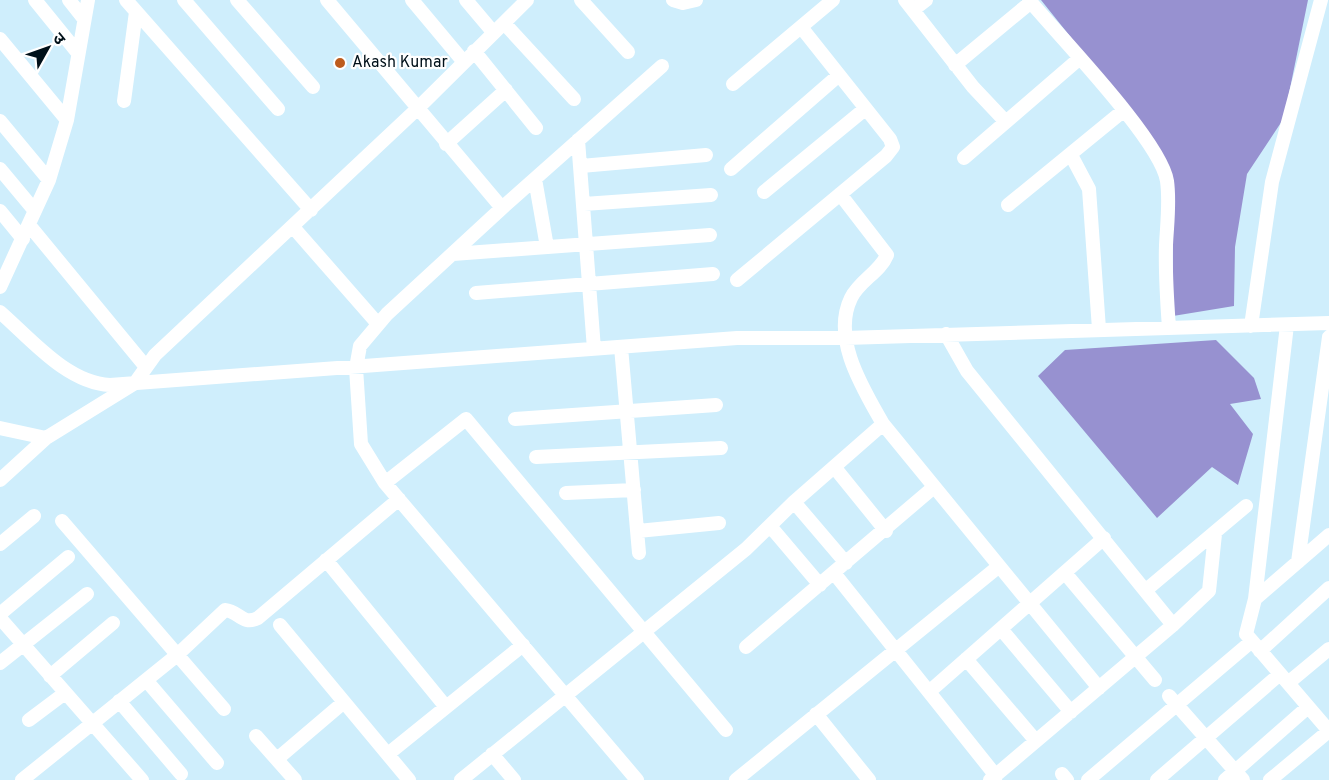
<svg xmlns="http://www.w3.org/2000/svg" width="1329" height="780" viewBox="0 0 1329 780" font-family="Overpass,'Noto Sans Devanagari',sans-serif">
	<rect width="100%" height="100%" fill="#cfeefc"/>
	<path fill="#9791d0" d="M 1041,0 L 1308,0 L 1284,118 L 1247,174 L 1235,247 L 1234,306 L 1173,316 L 1173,199 L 1157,145 Z
		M 1216,340 L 1254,378 L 1261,399 L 1230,404 L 1253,434 L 1238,485 L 1212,467 L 1157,518 L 1038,376 L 1065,350 Z"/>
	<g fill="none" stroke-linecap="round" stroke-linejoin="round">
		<path stroke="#fff" stroke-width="14" d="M 35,0 L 78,53
			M 69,0 L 84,19
			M 126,0 L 311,210
			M 184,0 L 278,109
			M 237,0 L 313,87
			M 327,0 L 502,208
			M 412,0 L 463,61
			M 466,0 L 493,32
			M 581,0 L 628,52
			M 673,0 L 683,3 L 696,0
			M 905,0 L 973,87 L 1006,122
			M 1029,0 C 1059,36 1161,141 1167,181 C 1170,202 1167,224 1166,245 C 1165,273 1167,300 1169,328
			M 913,10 L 926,0
			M 504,23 L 574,99
			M 0,39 L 67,120
			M 474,51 L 536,128
			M 955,65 L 1031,2
			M 733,84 L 833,0
			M 124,101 L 136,12
			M 0,121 L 49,180
			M 578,140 L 594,349
			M 446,144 L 506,90
			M 1071,155 L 1089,189 L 1099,329
			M 964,158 L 1080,58
			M 581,166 L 706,155
			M 0,169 L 35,211
			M 731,169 L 839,75
			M 535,179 L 547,247
			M 764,192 L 865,109
			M 840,194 L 887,255 C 880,272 859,281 851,298 C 831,339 864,390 883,424 L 1099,688
			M 584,204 L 711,195
			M 1008,205 L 1123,111
			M 0,211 L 23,239
			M 29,225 L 146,367
			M 293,227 L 378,324
			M 453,254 L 710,235
			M 737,280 L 886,156 L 893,147 L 890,139 L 801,27
			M 0,287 L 49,180 L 67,120 L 88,0
			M 476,293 L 713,274
			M 0,312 C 31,339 67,383 110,385 L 737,338 L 845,338 L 1329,323
			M 1287,325 L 1255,599 L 1246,634 L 1329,731
			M 1251,326 L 1272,182 L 1321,0
			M 946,334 L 967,371 L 1173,625
			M 621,347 L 639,553
			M 515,419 L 716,405
			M 0,428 L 46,438
			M 536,457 L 721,448
			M 835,468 L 886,531
			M 0,480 L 46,438 L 135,383 L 155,355 L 417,109 L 527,0
			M 385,483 L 466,419 L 726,730
			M 566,493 L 634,490
			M 794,502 L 846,563
			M 62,521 L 224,709
			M 770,526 L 820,585
			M 638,531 L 719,523
			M 0,544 L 34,516
			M 326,560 L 446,707
			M 1298,562 L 1329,337
			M 834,573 L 996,776
			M 1065,573 L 1155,680
			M 1146,590 L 1246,506
			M 1255,599 L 1329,535
			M 0,614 L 68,557
			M 0,618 L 142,780
			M 280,625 L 409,780
			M 1001,629 L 1071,712
			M 746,647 L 934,487
			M 1260,651 L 1329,588
			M 966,659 L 1036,741
			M 0,663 L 87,594
			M 50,676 L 113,623
			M 146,680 L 217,763
			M 1288,683 L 1329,649
			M 930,691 L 1104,538
			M 1169,696 L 1243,780
			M 119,701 L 181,774
			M 816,714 L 869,780
			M 29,720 L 65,693
			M 256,736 L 295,780
			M 388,754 L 523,645
			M 492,754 L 514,780
			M 277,759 L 344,702
			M 1062,774 L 1067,780
			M 22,780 L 176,656 L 225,610 C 239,611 242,626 258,618 L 399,499
			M 461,780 L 746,549 L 794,502 L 883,424
			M 637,780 L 385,483 L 361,444 L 356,368 L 360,346 L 387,314 L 502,208 L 662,66
			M 736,780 L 998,567
			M 990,780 L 1173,625 L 1209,591 L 1215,534
			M 1088,780 L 1252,641
			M 1157,780 L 1280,674
			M 1225,780 L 1308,707
			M 1270,780 L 1329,731"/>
	</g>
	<circle fill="#bd5c1d" stroke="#fff" stroke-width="2" cx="340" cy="63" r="6"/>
	<g text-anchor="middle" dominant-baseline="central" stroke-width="4.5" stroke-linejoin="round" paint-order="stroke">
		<g font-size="16" fill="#001019" stroke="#fff" text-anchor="start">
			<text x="352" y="63">Akash Kumar</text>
		</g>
	</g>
	<g transform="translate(48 48) rotate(50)" stroke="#ffffff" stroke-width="4.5" paint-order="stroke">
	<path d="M0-4.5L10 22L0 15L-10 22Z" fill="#001019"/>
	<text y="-9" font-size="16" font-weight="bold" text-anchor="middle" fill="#001019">उ</text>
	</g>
</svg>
